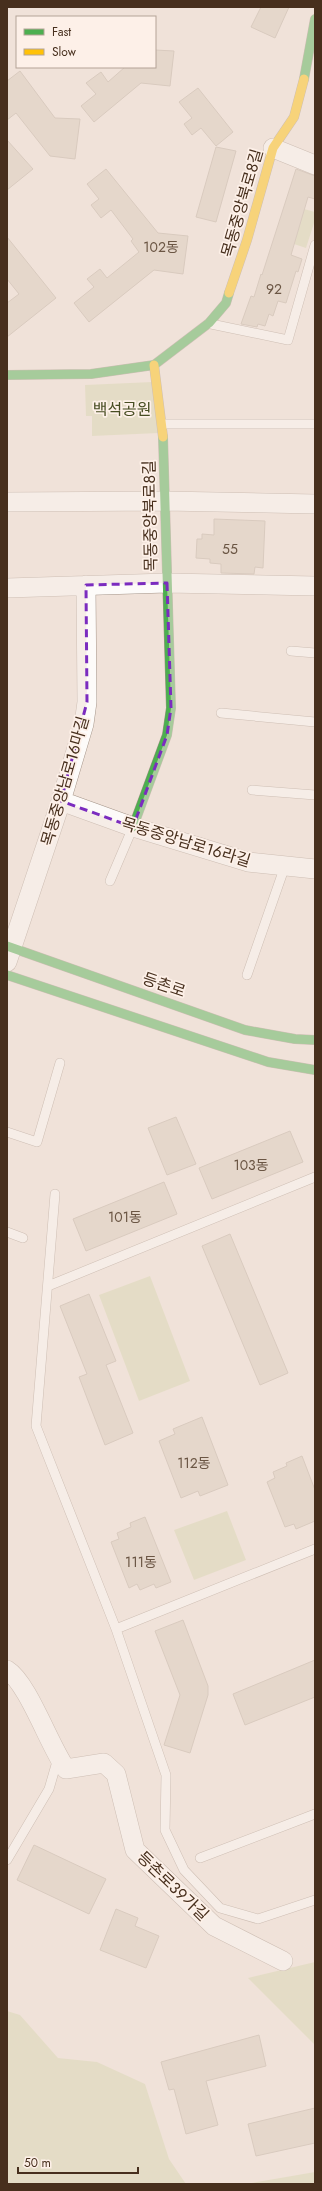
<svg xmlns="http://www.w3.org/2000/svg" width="322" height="2191" viewBox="0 0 322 2191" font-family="Jost,'Noto Sans KR',sans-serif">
	<rect width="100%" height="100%" fill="#f0e2d9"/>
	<path fill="#d6d6b0" d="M 304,209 L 315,212 L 315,220 L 306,248 L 294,244 Z
		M 152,382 L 159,433 L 92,436 L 92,416 L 86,416 L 85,385 Z
		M 150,1276 L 190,1381 L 139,1401 L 99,1295 Z
		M 227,1511 L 246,1560 L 194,1580 L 174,1530 Z
		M 315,1962 L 315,2045 L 248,1978 Z
		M 7,2011 L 20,2015 L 58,2058 L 97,2062 L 145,2084 L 169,2159 L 186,2184 L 7,2184 Z
		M 315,2172 L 315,2184 L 246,2184 Z"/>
	<path fill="#d8cabb" stroke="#bcae9f" d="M 261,7 L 289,7 L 275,38 L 251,27 Z
		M 155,50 L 174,51 L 170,86 L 141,83 L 94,122 L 81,106 L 96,94 L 86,83 L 101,72 L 108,82 L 125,67 L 155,67 Z
		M 20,71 L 55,118 L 80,119 L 75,159 L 50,156 L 16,113 L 7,120 L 7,81 Z
		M 198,88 L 233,132 L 216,146 L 201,128 L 192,135 L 184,124 L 192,118 L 179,102 Z
		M 7,140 L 33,169 L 7,190 Z
		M 216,147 L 236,151 L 216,222 L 196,217 Z
		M 106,169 L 158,233 L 188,236 L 183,274 L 154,270 L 89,322 L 74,303 L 94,287 L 87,279 L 100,269 L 107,278 L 139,252 L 131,241 L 133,239 L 111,210 L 101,218 L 91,205 L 99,199 L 87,184 Z
		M 296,169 L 315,176 L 315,199 L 308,197 L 291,255 L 302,259 L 298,272 L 296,271 L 286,303 L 278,301 L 273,316 L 269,314 L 265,326 L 258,324 L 257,327 L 241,324 L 251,296 L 254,297 L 261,274 L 262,275 Z
		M 7,237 L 56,298 L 7,337 L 7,303 L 19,294 L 7,279 Z
		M 214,519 L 265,521 L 263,568 L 255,567 L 254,574 L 221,573 L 221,564 L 210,563 L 210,559 L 196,558 L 197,539 L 202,539 L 202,534 L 214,535 Z
		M 176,1117 L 196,1164 L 167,1175 L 148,1128 Z
		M 290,1131 L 303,1162 L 212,1199 L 199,1168 Z
		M 164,1182 L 177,1214 L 86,1251 L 73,1219 Z
		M 230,1234 L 288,1373 L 260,1385 L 202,1246 Z
		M 89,1294 L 116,1361 L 106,1365 L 133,1433 L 105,1445 L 79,1377 L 87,1374 L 60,1306 Z
		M 202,1417 L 228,1485 L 200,1496 L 198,1491 L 181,1498 L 159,1441 L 175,1434 L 173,1429 Z
		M 302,1456 L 315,1490 L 315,1521 L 296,1529 L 294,1524 L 285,1527 L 267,1482 L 275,1478 L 273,1472 L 287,1466 L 286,1463 Z
		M 145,1517 L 171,1582 L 156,1588 L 154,1584 L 140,1590 L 137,1584 L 129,1588 L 111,1542 L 119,1539 L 117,1533 L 131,1527 L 130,1523 Z
		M 183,1620 L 208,1686 L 208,1695 L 190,1753 L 164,1745 L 180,1695 L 155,1631 Z
		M 315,1660 L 315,1697 L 245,1725 L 233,1694 Z
		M 34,1845 L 106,1879 L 89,1914 L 17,1880 Z
		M 116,1909 L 138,1918 L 135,1926 L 159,1936 L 146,1968 L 100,1950 Z
		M 259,2035 L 266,2066 L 206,2081 L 218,2125 L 186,2134 L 174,2089 L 169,2090 L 161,2062 Z
		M 315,2108 L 315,2143 L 256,2156 L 248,2124 Z"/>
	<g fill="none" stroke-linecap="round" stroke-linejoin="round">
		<defs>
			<path id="lane" d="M 211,324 L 288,340 L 315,245
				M 163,424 L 315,424
				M 291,651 L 315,653
				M 221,713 L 315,722
				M 252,790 L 315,795
				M 110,881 L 133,827
				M 247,975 L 285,866
				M 7,1132 L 37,1142 L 60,1063
				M 55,1194 L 36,1426 L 116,1629 L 166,1775 L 165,1830 L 184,1870 L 220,1908 L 258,1919 L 315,1900
				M 7,1232 L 23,1238
				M 48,1286 L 315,1177
				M 116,1629 L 315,1549
				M 200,1858 L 315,1814
				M 7,1860 L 49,1789 L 58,1758"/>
			<path id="street" d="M 273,148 L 315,165
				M 7,502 L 165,501 L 315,504
				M 7,588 L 167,583 L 315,586
				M 61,801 L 133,827 L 248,862 L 315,869
				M 7,962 L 61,801 L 84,724 L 87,702 L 86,585
				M 7,1670 C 28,1683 49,1745 66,1769 L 104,1763 L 116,1774 L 135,1850 L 214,1926 L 283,1961"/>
			<path id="fast" d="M 304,79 L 315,19
				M 7,375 L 91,374 L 154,365 L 209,323 L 226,303 L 229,293
				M 133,827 L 167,735 L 171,708 L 163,437
				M 7,946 L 245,1030 L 295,1039 L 315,1040
				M 7,975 L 268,1062 L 315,1070"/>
			<path id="slow" d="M 229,293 L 247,240 L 273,148 L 294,117 L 304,79
				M 154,365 L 163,437"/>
		</defs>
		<use href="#lane" stroke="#a49488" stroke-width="10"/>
		<use href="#street" stroke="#a49488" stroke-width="20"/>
		<use href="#fast" stroke="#a49488" stroke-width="10"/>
		<use href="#slow" stroke="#a49488" stroke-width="10"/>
		<use href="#lane" stroke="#fdfbf9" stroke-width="9"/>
		<use href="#street" stroke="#fdfbf9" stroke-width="19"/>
		<use href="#fast" stroke="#4caf50" stroke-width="9"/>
		<use href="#slow" stroke="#ffc107" stroke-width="9"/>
	</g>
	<path d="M0 0H322V2191H0ZM 167,583 L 171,708 L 167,735 L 133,827 L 61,801 L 87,702 L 86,585 Z" fill="#f0e2d9" fill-opacity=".55" fill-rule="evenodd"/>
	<path fill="none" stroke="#7b2cbf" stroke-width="3" stroke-dasharray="8 5" stroke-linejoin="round" d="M 167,583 L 171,708 L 167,735 L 133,827 L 61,801 L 87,702 L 86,585 Z"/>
	<g text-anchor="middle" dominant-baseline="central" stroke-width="3.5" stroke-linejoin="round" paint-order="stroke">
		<g font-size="14" fill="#6b5644">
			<text x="161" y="247">102동</text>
			<text x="274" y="289">92</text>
			<text x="230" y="549">55</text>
			<text x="251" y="1165">103동</text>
			<text x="125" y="1217">101동</text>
			<text x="194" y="1463">112동</text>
			<text x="141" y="1562">111동</text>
		</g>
		<g font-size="16" fill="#472f1d" stroke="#fdf0e8">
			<text transform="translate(242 203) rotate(-74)">목동중앙북로8길</text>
			<text transform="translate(150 516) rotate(-91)">목동중앙북로8길</text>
			<text transform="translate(65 781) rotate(-74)">목동중앙남로16마길</text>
			<text transform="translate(186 842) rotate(17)">목동중앙남로16라길</text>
			<text transform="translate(164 985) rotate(19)">등촌로</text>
			<text transform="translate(173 1886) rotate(44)">등촌로39가길</text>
		</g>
		<g font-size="16" fill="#474d22" stroke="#fdf0e8">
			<text x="122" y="409">백석공원</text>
		</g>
	</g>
	<rect width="322" height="2191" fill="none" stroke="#472f1d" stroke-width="16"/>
	<rect x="16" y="16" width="140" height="52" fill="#fdf0e8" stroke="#b4a397"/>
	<rect x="24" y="29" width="20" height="6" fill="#4caf50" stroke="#b4a397"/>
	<text x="52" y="36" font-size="12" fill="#472f1d">Fast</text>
	<rect x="24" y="49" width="20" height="6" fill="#ffc107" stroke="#b4a397"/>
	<text x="52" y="56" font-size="12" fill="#472f1d">Slow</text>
	<path d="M18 2167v6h120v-6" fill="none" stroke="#472f1d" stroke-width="2"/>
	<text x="24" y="2167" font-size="12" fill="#472f1d" stroke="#fdf0e8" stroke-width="3" paint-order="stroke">50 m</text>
</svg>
